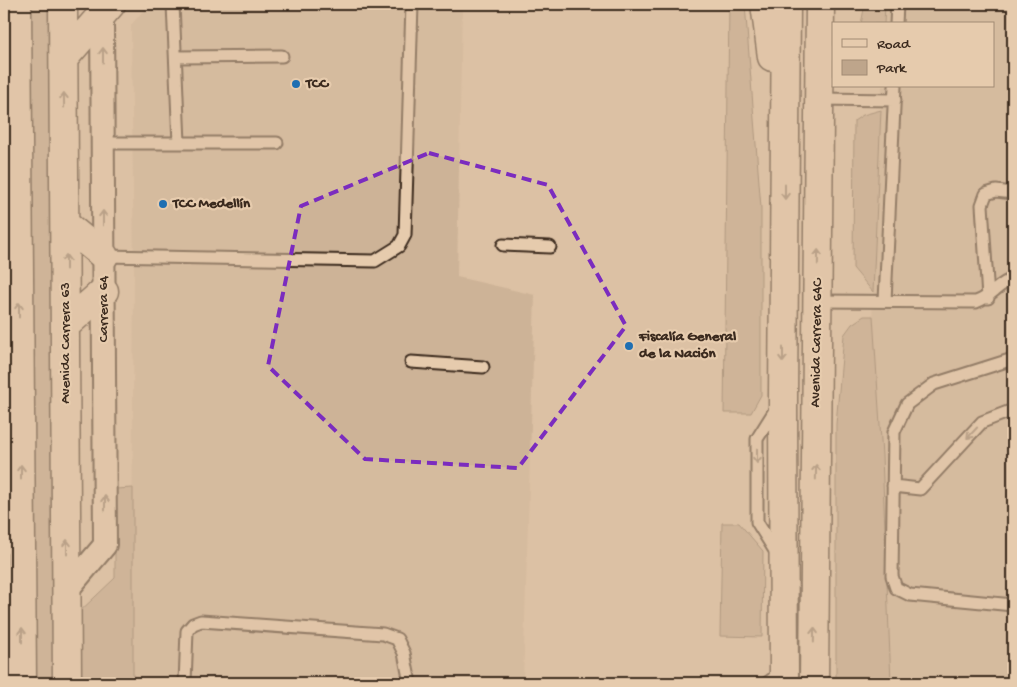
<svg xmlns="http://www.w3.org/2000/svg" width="1017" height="687" viewBox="0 0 1017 687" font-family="'Gochi Hand',sans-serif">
	<rect width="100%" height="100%" fill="#dcc1a4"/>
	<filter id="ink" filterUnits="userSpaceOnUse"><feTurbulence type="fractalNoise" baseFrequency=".02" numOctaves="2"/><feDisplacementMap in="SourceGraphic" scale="10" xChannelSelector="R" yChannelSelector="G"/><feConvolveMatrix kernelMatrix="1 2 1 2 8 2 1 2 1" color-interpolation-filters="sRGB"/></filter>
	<g filter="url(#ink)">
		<path fill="#cdb397" d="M 149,4 L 462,4 L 457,277 L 535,295 L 523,683 L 131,683 L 134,272 L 131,25 Z
			M 885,4 L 1013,4 L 1013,683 L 891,683 L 882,456 L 872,321 L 882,86 L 993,86 L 993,24 L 884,24 Z"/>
		<path fill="#bea58b" stroke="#7c6854" d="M 4,4 L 11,683 L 4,683 Z
			M 26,4 L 49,4 L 55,683 L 32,683 Z
			M 729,4 L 745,4 L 761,208 L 761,395 L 751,413 L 724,413 Z
			M 865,4 L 885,4 L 884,24 L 861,24 Z
			M 881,110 L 873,292 L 853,268 L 854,121 L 863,115 Z
			M 864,316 L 873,316 L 882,456 L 891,683 L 836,683 L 836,424 L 844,335 L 852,324 Z
			M 133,488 L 133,683 L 77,683 L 76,615 L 115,578 L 115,489 Z
			M 722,523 L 739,523 L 763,551 L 762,637 L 720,636 Z"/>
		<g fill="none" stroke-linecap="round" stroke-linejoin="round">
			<defs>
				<path id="service" d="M 173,4 L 179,143
					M 896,24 L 897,4
					M 176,57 L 282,56
					M 819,99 L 895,100
					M 103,143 L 277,143
					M 503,245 L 550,247
					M 104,256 L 375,261 L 399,246 L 405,235 L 412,4
					M 988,298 L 982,205 L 986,194 L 996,191 L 1013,193
					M 818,301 L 976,302 C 992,297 998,283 1013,279
					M 885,301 L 895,86
					M 1013,359 L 934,384 L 907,404 L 894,432 L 892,576 L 896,588 L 910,595 L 1013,605
					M 411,362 L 483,367
					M 777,407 L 757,439 L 757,522 L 777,554
					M 893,486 L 920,489 L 982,422 L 1013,410
					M 185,683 L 187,631 L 193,624 L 201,621 L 383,634 L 397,639 L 404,653 L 410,683
					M 767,683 L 782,672"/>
				<path id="minor" d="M 67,590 L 105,545 L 102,14"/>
				<path id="primary" d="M 765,4 L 772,57
					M 784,683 L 783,397 L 786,4
					M 814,683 L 820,4"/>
				<path id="trunk" d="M 17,4 L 22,683
					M 63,4 L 67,683
					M 64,58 L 111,4
					M 66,225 L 104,256
					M 66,325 L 104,291"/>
			</defs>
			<use href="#service" stroke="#3b2a1e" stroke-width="15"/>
			<use href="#minor" stroke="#3b2a1e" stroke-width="26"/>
			<use href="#primary" stroke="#3b2a1e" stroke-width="31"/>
			<use href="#trunk" stroke="#3b2a1e" stroke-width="31"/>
			<use href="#service" stroke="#e6cbad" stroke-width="11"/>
			<use href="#minor" stroke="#e6cbad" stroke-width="22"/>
			<use href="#primary" stroke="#e6cbad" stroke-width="28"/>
			<use href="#trunk" stroke="#e6cbad" stroke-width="28"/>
		</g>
		<defs><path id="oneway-shaft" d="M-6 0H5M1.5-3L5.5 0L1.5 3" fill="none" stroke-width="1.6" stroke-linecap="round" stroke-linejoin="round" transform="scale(1.25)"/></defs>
		<g stroke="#907a66">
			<use href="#oneway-shaft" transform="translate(103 55) rotate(-90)"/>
			<use href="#oneway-shaft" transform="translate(64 100) rotate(-91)"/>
			<use href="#oneway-shaft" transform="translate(785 192) rotate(90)"/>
			<use href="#oneway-shaft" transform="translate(103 218) rotate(-90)"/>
			<use href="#oneway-shaft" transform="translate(818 257) rotate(-89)"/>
			<use href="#oneway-shaft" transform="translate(66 262) rotate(-90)"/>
			<use href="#oneway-shaft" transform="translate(19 310) rotate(-90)"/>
			<use href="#oneway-shaft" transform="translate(783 355) rotate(90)"/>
			<use href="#oneway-shaft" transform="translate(972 433) rotate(133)"/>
			<use href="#oneway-shaft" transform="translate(757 456) rotate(90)"/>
			<use href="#oneway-shaft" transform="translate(21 472) rotate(-90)"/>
			<use href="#oneway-shaft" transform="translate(816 472) rotate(-89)"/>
			<use href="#oneway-shaft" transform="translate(105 503) rotate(-90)"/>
			<use href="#oneway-shaft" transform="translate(67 547) rotate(-90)"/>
			<use href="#oneway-shaft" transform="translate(22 635) rotate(-90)"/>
			<use href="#oneway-shaft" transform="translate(814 635) rotate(-89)"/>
		</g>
	</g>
	<path d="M0 0H1017V687H0ZM 429,153 L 548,185 L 626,326 L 518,468 L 365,459 L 268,366 L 301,206 Z" fill="#dcc1a4" fill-opacity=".55" fill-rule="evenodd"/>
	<path fill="none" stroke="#7b2cbf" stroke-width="4" stroke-dasharray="10 6" stroke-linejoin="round" d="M 429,153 L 548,185 L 626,326 L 518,468 L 365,459 L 268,366 L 301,206 Z"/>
	<g fill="#1f6fb2" stroke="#e6cbad" stroke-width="2">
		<circle cx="296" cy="84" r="5"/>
		<circle cx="163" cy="204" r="5"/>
		<circle cx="629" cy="346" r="5"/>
	</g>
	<g text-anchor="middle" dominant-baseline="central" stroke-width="4.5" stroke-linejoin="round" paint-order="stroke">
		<g font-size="15" font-weight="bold" fill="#3b2a1e" stroke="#e6cbad" text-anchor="start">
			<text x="306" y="84">TCC</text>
			<text x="173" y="204">TCC Medellín</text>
			<text x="639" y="337">Fiscalía General<tspan x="639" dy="17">de la Nación</tspan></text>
		</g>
		<g font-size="15" fill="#3b2a1e" stroke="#e6cbad">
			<text transform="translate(104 309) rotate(-90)">Carrera 64</text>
			<text transform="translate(66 343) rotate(-90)">Avenida Carrera 63</text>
			<text transform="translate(817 343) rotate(-89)">Avenida Carrera 64C</text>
		</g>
	</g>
	<rect width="1017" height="687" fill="none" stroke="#e6cbad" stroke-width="20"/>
	<rect x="10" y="10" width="997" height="667" fill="none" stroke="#3b2a1e" stroke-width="2" filter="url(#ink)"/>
	<rect x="832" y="22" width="162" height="65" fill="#e6cbad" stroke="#a28b74"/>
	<rect x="842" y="39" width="25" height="8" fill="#e6cbad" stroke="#a28b74"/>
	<text x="877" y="48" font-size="15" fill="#3b2a1e">Road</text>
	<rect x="842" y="60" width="25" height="15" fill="#bea58b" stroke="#a28b74"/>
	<text x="877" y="72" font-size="15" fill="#3b2a1e">Park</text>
</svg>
